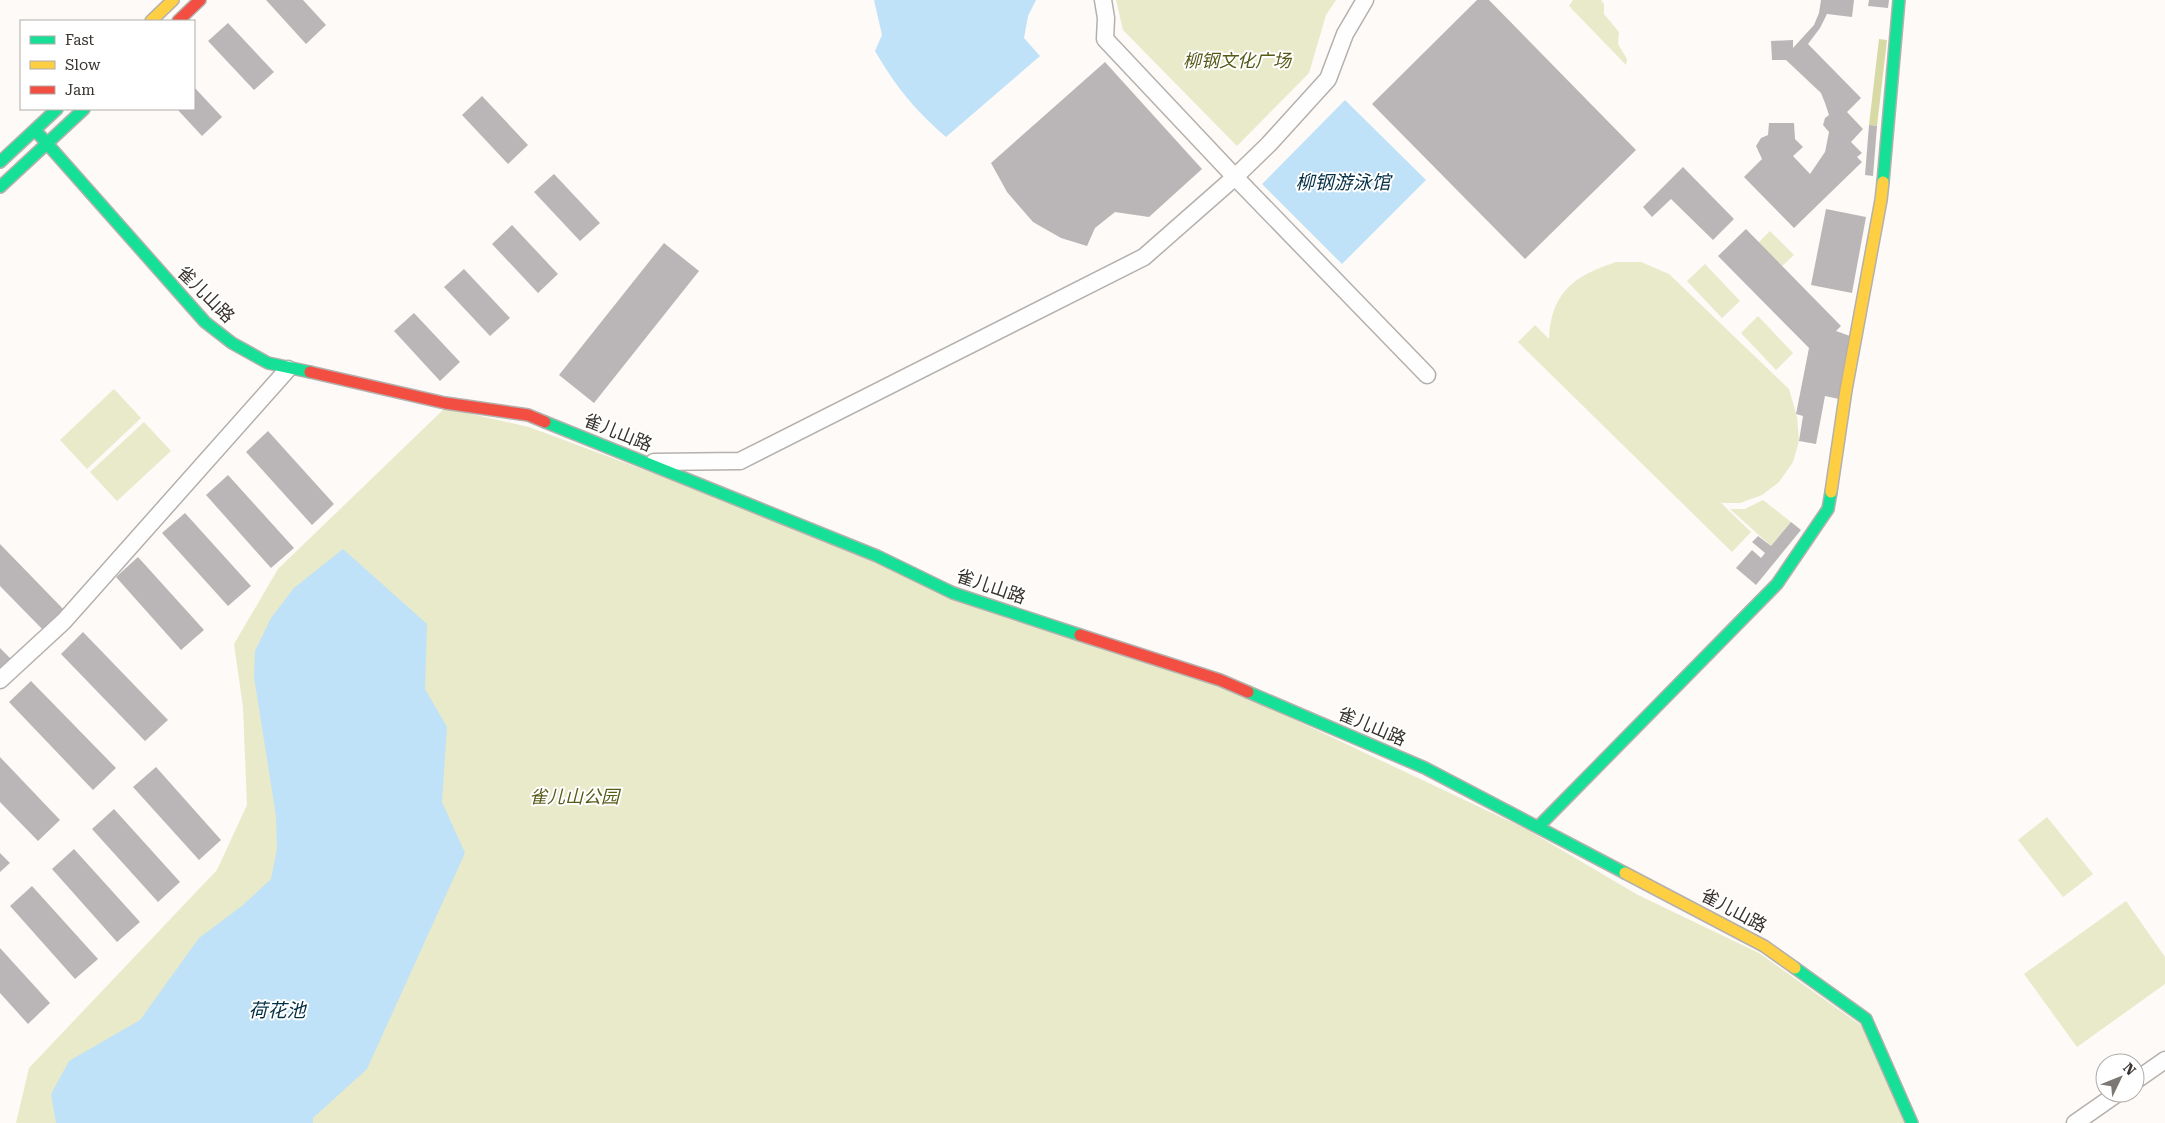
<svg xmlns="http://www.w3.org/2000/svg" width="2165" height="1123" viewBox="0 0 2165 1123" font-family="'Roboto Serif','Noto Sans SC',serif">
	<rect width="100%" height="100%" fill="#fdfaf7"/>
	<path fill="#e8eac9" d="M 1116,0 L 1336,0 L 1326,15 L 1309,73 L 1237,146 L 1123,30 Z
		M 1573,0 L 1601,0 L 1604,4 L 1604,14 L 1619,32 L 1618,44 L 1627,59 L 1626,65 L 1569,6 Z
		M 1770,231 L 1794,255 L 1782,266 L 1758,243 Z
		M 1616,262 L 1641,262 L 1669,274 L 1789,389 L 1797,417 L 1799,441 L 1793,462 L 1779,482 L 1762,495 L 1740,503 L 1721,503 L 1751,532 L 1732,552 L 1518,342 L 1535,325 L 1549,339 C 1551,292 1574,276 1616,262 Z
		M 1705,264 L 1740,301 L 1722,318 L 1687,281 Z
		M 1758,316 L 1793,353 L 1776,370 L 1741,333 Z
		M 114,389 L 141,418 L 87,469 L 60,440 Z
		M 445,408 L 529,427 L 1219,684 L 1526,829 L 1638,895 L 1759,953 L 1862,1026 L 1905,1123 L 16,1123 L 29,1068 L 217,870 L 247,805 L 243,707 L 234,644 L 278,569 Z
		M 144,422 L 171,451 L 117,501 L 90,472 Z
		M 1763,500 L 1791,522 L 1771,546 L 1730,509 L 1745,509 Z
		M 2047,817 L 2093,874 L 2063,897 L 2018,840 Z
		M 2126,901 L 2165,957 L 2165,984 L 2077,1047 L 2024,974 Z"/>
	<path fill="#d8daa6" d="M 1879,39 L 1887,40 L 1877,126 L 1869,125 Z"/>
	<path fill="#bfe2f8" d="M 874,0 L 1036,0 L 1028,16 L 1024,38 L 1040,56 L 946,137 C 915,110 896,87 875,51 L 882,35 Z
		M 1345,100 L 1426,180 L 1342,264 L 1262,184 Z
		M 343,549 L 427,624 L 425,689 L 447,727 L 442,802 L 465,853 L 367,1069 L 313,1118 L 313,1123 L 56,1123 L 51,1094 L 69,1061 L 140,1020 L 199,938 L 243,905 L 271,879 L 277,849 L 276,816 L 254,677 L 255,651 L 271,618 L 294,588 Z"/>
	<path fill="#bab6b7" d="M 266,0 L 303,0 L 326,25 L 306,44 Z
		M 1477,0 L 1489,0 L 1636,150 L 1525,259 L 1372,104 Z
		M 1821,0 L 1854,0 L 1852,17 L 1827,14 L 1820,28 L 1808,44 L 1861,98 L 1847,112 L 1863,129 L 1851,142 L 1862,153 L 1857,157 L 1862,162 L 1794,228 L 1744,177 L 1762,159 L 1756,146 L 1761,138 L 1768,135 L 1769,123 L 1794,123 L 1795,139 L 1803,147 L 1793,156 L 1810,174 L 1825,152 L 1829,132 L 1823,125 L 1825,118 L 1829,115 L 1825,103 L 1821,93 L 1786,60 L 1772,60 L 1771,41 L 1793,40 L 1793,48 L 1814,25 L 1819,13 Z
		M 1869,0 L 1889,0 L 1888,8 L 1868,6 Z
		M 228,23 L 274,72 L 254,90 L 208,41 Z
		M 1105,62 L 1202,169 L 1149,217 L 1115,212 L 1095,228 L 1087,246 L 1061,238 L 1033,222 L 1007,192 L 991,163 Z
		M 194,87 L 222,117 L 202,136 L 177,109 L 194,109 Z
		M 482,96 L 528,145 L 508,164 L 462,115 Z
		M 1869,125 L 1877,126 L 1873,176 L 1865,175 Z
		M 1683,167 L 1734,219 L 1713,240 L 1671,199 L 1652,217 L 1643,207 Z
		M 554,174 L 600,223 L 580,241 L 534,192 Z
		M 1826,209 L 1866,217 L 1852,293 L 1811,285 Z
		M 512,225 L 558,274 L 538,293 L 492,244 Z
		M 1746,229 L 1841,326 L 1836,331 L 1850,336 L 1839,399 L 1825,396 L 1816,444 L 1799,441 L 1803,416 L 1796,414 L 1809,348 L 1718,256 Z
		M 664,243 L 699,271 L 594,403 L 559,375 Z
		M 464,269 L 510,318 L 490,336 L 444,287 Z
		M 414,313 L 460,362 L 440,381 L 394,331 Z
		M 268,431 L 334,504 L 312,525 L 246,452 Z
		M 228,475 L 294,548 L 271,568 L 206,495 Z
		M 185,513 L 251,586 L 228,606 L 162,533 Z
		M 1791,522 L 1801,530 L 1756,585 L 1736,568 L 1752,550 L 1761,558 L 1765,553 L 1752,542 L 1758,536 L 1771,546 Z
		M 0,544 L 67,613 L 46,633 L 0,586 Z
		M 138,557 L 204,630 L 181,650 L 116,577 Z
		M 83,632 L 168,720 L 145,741 L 61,654 Z
		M 0,648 L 15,663 L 0,678 Z
		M 31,681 L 116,768 L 93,790 L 9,702 Z
		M 0,757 L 60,820 L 38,841 L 0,802 Z
		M 156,767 L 221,840 L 199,860 L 133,787 Z
		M 114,809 L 180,882 L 158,902 L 92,829 Z
		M 74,849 L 140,922 L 117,942 L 52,869 Z
		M 0,853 L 10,863 L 0,872 Z
		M 32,886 L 98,959 L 75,979 L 10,906 Z
		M 0,948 L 50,1003 L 28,1024 L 0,993 Z"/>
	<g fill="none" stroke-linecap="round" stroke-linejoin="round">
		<defs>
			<path id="street" d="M 1103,0 L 1106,18 L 1105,39 L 1235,177 L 1427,375
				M 654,462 L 740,461 L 1144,257 L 1235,177 L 1269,144 L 1328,79 L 1345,34 L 1365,0
				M 0,680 L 64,621 L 288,369
				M 2135,1081 L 2165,1060
				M 2075,1123 L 2118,1093"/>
			<path id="fast" d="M 35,130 L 205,322 L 232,343 L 268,363 L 310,372
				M 0,162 L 57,109
				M 1883,182 L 1899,0
				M 0,187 L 84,109
				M 545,422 L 877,556 L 953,593 L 1080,635
				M 1248,692 L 1425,768 L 1625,873
				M 1539,826 L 1777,584 L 1828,509 L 1831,492
				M 1795,968 L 1866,1019 L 1912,1123"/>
			<path id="slow" d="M 151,21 L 173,0
				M 1831,492 L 1846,390 L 1881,200 L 1883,182
				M 1625,873 L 1764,946 L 1795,968"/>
			<path id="jam" d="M 178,21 L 200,0
				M 310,372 L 445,403 L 528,415 L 545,422
				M 1080,635 L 1220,680 L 1248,692"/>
		</defs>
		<use href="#street" stroke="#b4b0ad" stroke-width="19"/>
		<use href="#fast" stroke="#b4b0ad" stroke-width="14"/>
		<use href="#slow" stroke="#b4b0ad" stroke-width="14"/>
		<use href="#jam" stroke="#b4b0ad" stroke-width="14"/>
		<use href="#street" stroke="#fffefe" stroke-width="16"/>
		<use href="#fast" stroke="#16e098" stroke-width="11"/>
		<use href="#slow" stroke="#ffcf43" stroke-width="11"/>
		<use href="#jam" stroke="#f24e42" stroke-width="11"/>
	</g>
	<g text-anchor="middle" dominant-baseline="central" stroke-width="4" stroke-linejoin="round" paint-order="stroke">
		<g font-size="18" font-style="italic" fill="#575b18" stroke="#fff">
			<text x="1237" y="60">柳钢文化广场</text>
			<text x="574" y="796">雀儿山公园</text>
		</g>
		<g font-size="18" fill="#37322d" stroke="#fff">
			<text transform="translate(206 294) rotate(45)">雀儿山路</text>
			<text transform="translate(618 432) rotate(22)">雀儿山路</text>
			<text transform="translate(991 586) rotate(19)">雀儿山路</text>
			<text transform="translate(1372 726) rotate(23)">雀儿山路</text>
			<text transform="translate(1734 910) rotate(28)">雀儿山路</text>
		</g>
		<g font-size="19" font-style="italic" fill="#063046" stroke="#fff">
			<text x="1343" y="182">柳钢游泳馆</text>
			<text x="277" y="1010">荷花池</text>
		</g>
	</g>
	<rect x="20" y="20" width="175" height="90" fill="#ffffff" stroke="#afadab"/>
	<rect x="30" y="36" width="25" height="8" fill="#16e098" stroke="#afadab"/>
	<text x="65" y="45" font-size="15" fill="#37322d">Fast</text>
	<rect x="30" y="61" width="25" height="8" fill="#ffcf43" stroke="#afadab"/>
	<text x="65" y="70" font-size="15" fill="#37322d">Slow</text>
	<rect x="30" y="86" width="25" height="8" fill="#f24e42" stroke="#afadab"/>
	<text x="65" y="95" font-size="15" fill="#37322d">Jam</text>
	<g transform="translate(2120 1078) rotate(47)"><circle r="24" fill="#ffffff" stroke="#afadab"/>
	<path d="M0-4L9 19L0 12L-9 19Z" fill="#7c7874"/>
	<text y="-8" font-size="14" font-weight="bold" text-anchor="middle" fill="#37322d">N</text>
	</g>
</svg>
